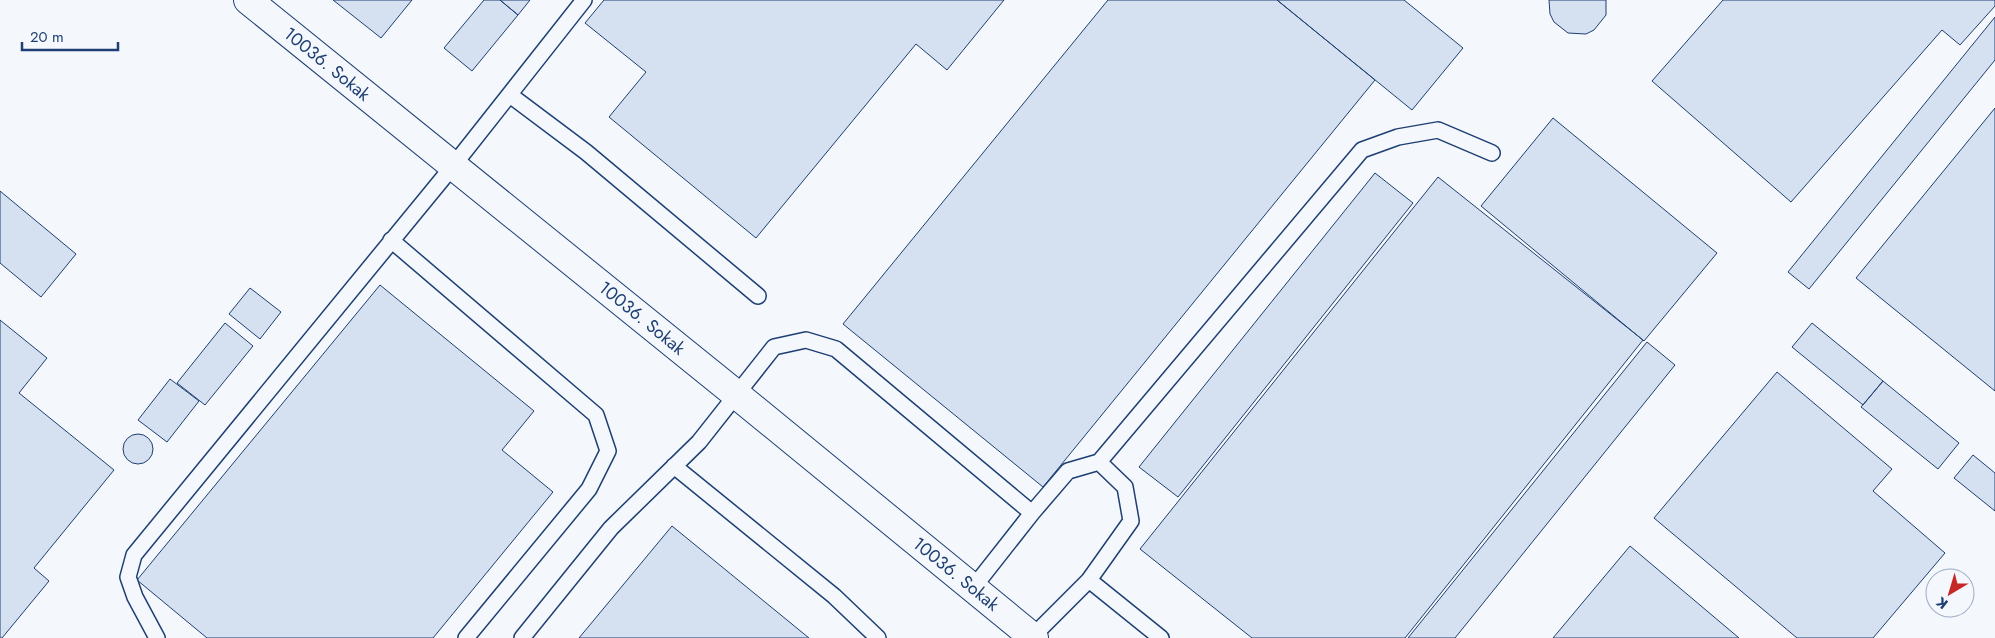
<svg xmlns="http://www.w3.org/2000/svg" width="1995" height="638" viewBox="0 0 1995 638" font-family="Jost,sans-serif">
	<rect width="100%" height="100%" fill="#f4f7fb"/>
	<path fill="#d5e0f0" stroke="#1d3f73" d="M 333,0 L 412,0 L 381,38 Z
		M 484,0 L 500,0 L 518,15 L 472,71 L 444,48 Z
		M 500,0 L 530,0 L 518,15 Z
		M 604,0 L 1004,0 L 947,70 L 916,44 L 756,238 L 609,117 L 646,72 L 585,23 Z
		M 1108,0 L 1277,0 L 1375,80 L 1043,487 L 843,324 Z
		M 1277,0 L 1404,0 L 1463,48 L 1412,110 Z
		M 1549,0 L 1606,0 L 1606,15 L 1594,30 L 1586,34 L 1568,33 L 1554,22 L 1550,14 Z
		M 1723,0 L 1995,0 L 1995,6 L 1960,45 L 1942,30 L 1791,202 L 1652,81 Z
		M 1995,17 L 1995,60 L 1809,289 L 1788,272 Z
		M 1995,108 L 1995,391 L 1856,278 Z
		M 1553,118 L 1717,253 L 1644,341 L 1481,206 Z
		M 1375,173 L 1413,203 L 1178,497 L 1139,467 Z
		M 1438,177 L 1643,340 L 1405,638 L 1252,638 L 1140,549 Z
		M 0,191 L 76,254 L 41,297 L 0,263 Z
		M 380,285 L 534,411 L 502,450 L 553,492 L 433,638 L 207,638 L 137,580 Z
		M 250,288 L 281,312 L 260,339 L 229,314 Z
		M 0,320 L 47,358 L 19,393 L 114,470 L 34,568 L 49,581 L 2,638 L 0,638 Z
		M 225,323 L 253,346 L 205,405 L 177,383 Z
		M 1812,323 L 1883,381 L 1863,405 L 1792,347 Z
		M 1647,342 L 1675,365 L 1455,638 L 1408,638 Z
		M 1777,372 L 1892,469 L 1873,491 L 1945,553 L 1873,638 L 1797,638 L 1654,518 Z
		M 170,379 L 199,401 L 167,442 L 138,420 Z
		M 1883,381 L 1959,443 L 1938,469 L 1861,407 Z
		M123 449a15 15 0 1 1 30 0a15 15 0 1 1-30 0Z
		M 1973,455 L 1995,473 L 1995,511 L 1954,478 Z
		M 672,526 L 809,638 L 579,638 Z
		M 1630,546 L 1739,638 L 1553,638 Z"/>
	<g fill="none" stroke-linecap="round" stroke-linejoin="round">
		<defs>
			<path id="lane" d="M 510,95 L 586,152 L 758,296
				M 391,240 L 596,415 L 608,451 L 589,489 L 466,638
				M 1099,462 L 1362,150 L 1398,137 L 1438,130 L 1492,153
				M 674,466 L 834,596 L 878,638
				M 973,588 L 1032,513 L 1068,471 L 1099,462 L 1125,487 L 1131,521 L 1089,580
				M 157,638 L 135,597 L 128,577 L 134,555 L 453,166 L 584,0
				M 522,638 L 611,528 L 699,442 L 774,347 L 806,340 L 836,349 L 1032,513
				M 1031,638 L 1089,580 L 1161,638"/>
			<path id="street" d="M 248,0 L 737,395 L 1034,638"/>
		</defs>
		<use href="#lane" stroke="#1d3f73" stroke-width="18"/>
		<use href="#street" stroke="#1d3f73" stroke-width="30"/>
		<use href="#lane" stroke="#f4f7fb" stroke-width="15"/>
		<use href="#street" stroke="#f4f7fb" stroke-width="28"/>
	</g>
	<g text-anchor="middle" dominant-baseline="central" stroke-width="4" stroke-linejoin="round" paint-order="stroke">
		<g font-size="18" fill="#1d3f73" stroke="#f4f7fb">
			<text transform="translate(327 64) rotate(39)">10036. Sokak</text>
			<text transform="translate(642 318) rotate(39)">10036. Sokak</text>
			<text transform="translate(956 574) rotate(39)">10036. Sokak</text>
		</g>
	</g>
	<g transform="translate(1950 593) rotate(218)"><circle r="24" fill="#f4f7fb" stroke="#9eadc5"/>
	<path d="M0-4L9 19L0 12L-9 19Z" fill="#c62828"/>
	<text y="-8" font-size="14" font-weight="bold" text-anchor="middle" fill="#1d3f73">K</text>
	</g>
	<path d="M22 42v8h96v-8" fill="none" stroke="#1d3f73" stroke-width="2.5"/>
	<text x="30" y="42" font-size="15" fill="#1d3f73" stroke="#f4f7fb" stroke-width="4" paint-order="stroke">20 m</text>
</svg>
